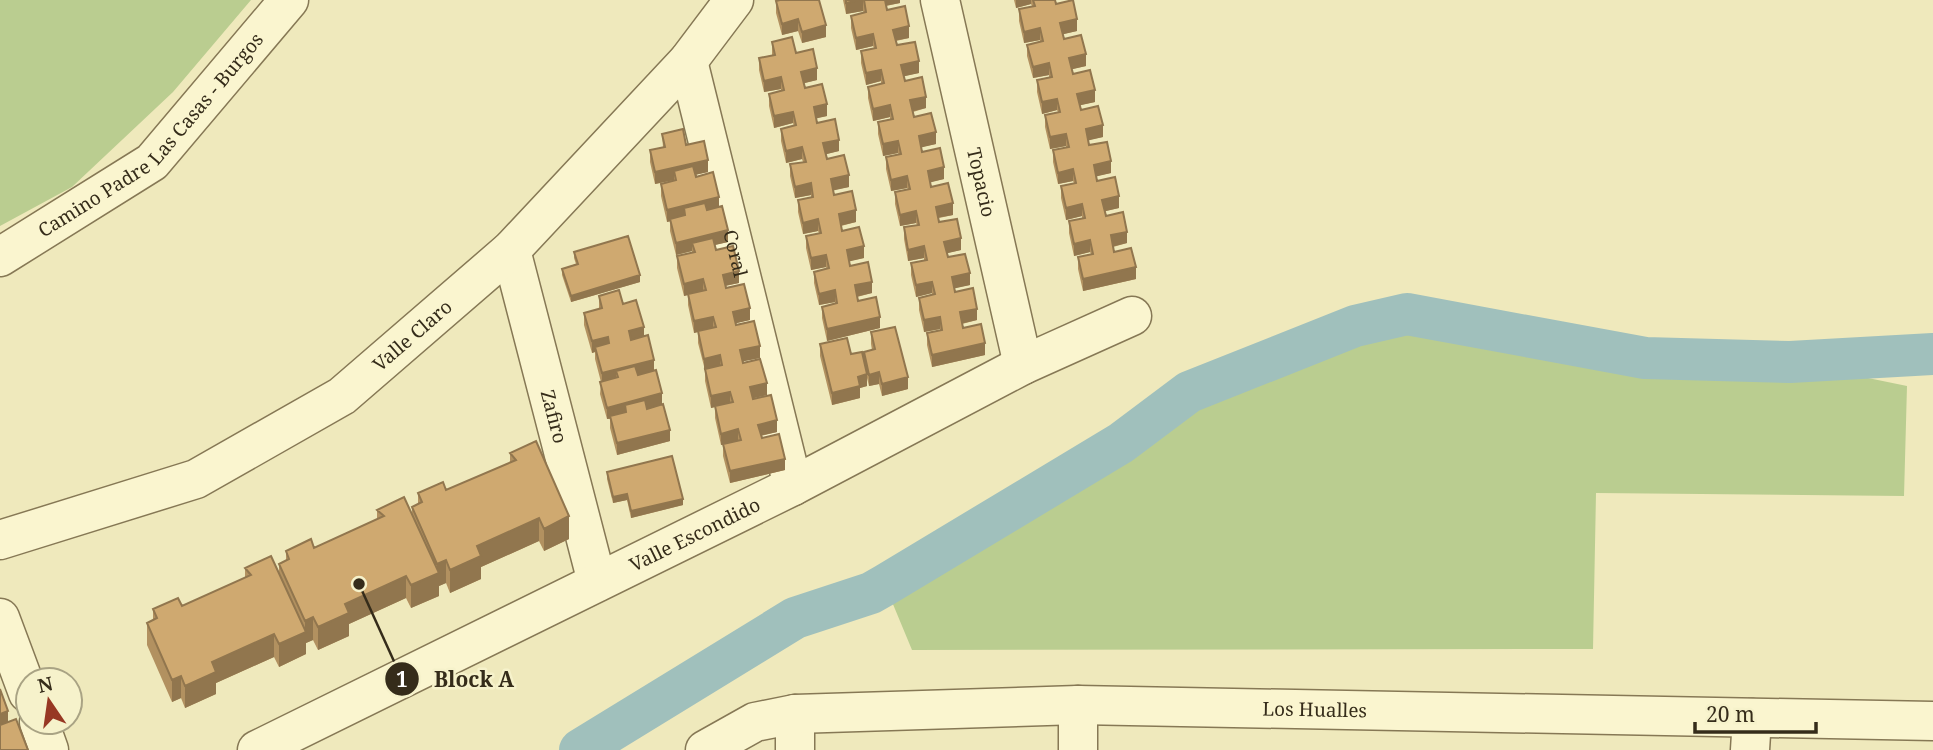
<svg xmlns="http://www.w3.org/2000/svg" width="1933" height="750" viewBox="0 0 1933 750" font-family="'Noto Serif',serif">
	<rect width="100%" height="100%" fill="#efe9bc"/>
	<path fill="#bacd90" d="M 0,0 L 251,0 L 173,92 L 72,187 L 0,226 Z
		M 1407,314 L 1645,358 L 1790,362 L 1907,386 L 1904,496 L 1596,493 L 1593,649 L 912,650 L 885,585 L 1121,443 L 1189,392 L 1355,326 Z"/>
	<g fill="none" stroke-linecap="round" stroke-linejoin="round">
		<path stroke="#a0c0bc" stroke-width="42" d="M 580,750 L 795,618 L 871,593 L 885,585 L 1121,443 L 1189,392 L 1355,326 L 1407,314 L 1645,358 L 1790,362 L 1933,354"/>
		<defs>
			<g id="street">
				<path id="s1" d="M 940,0 L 1023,365"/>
				<path id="s2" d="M 688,61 L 793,486"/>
				<path id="s3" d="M 511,250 L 597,582"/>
				<path id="s4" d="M 0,257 L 152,162 L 289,0"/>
				<path id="s5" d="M 0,540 L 196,479 L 342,396 L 511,250 L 688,61 L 734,0"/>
				<path d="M 0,618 L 28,693"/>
				<path d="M 1078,705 L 1078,750"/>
				<path d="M 795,714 L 795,750"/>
				<path d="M 39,722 L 49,750"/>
				<path id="s6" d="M 257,750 L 793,486 L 1023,365 L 1132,316"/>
				<path id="s7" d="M 705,750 L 755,722 L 795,714 L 1078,705 L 1933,721"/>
				<path d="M 1750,750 L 1752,718"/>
			</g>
		</defs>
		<use href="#street" stroke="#867855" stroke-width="41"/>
		<use href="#street" stroke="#faf5cf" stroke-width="38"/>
	</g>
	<path fill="#b29160" d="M 843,0 L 900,0 L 900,3 L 886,6 L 887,10 L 909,38 L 896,41 L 897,45 L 919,73 L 904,76 L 905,81 L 926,108 L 913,112 L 914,117 L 936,144 L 921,147 L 922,152 L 944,179 L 930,182 L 931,187 L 953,215 L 939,218 L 939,222 L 961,250 L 947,253 L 948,257 L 970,285 L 954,288 L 955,292 L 977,320 L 962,324 L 963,328 L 985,355 L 932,367 L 927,345 L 927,333 L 940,330 L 940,329 L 924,332 L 919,310 L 919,298 L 932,295 L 932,293 L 916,297 L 911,275 L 911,263 L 924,260 L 924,258 L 908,261 L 904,239 L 904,227 L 917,225 L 916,223 L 900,226 L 895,204 L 895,192 L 908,189 L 907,188 L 891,191 L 886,169 L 886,157 L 899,155 L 898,153 L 883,156 L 878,134 L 878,122 L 890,119 L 890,117 L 873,121 L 868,98 L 868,87 L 881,84 L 881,81 L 866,85 L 861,63 L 861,51 L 874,48 L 873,46 L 856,50 L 851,28 L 851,16 L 864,13 L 863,11 L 846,14 Z
		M 1014,0 L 1055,0 L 1056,4 L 1077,31 L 1063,34 L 1064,39 L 1086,66 L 1072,69 L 1073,74 L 1095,102 L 1080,105 L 1081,110 L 1103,137 L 1088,140 L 1089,145 L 1111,173 L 1096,176 L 1097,181 L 1119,208 L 1105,211 L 1106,216 L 1127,243 L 1113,247 L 1114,252 L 1136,279 L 1083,291 L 1078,269 L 1078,257 L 1091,254 L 1090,252 L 1074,256 L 1069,233 L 1069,221 L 1082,219 L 1082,216 L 1066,220 L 1061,198 L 1061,186 L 1074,183 L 1073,181 L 1058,184 L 1053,162 L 1053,150 L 1066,148 L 1066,146 L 1050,149 L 1045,127 L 1045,115 L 1058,112 L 1057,110 L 1042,114 L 1037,92 L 1037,80 L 1049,77 L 1049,75 L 1033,78 L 1027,56 L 1027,45 L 1040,42 L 1040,40 L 1024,43 L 1019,21 L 1019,9 L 1032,6 L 1031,4 L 1016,8 Z
		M 776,1 L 826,37 L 802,43 L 798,31 L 782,35 L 776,13 Z
		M 772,42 L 796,53 L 817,80 L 804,83 L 805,88 L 827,116 L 816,118 L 817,123 L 839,151 L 826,154 L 827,159 L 849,187 L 833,190 L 834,195 L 856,222 L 841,226 L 842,231 L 864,258 L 849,261 L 850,266 L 872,293 L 857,297 L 858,301 L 880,328 L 827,341 L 822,318 L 822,307 L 835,304 L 835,302 L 819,305 L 814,283 L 814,272 L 827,269 L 826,267 L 811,270 L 806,248 L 806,236 L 819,233 L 818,231 L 803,234 L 798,212 L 798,200 L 811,197 L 811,195 L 795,198 L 790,176 L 790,164 L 803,162 L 802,159 L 786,163 L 781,141 L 781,129 L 794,126 L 793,123 L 774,128 L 769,106 L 769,94 L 781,91 L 781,89 L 764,92 L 759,70 L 759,58 L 772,55 Z
		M 662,134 L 686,145 L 708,172 L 695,175 L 696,177 L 719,207 L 728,242 L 714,245 L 716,250 L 739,283 L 726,286 L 726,288 L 750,320 L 736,323 L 736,325 L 760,358 L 743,361 L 767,395 L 753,398 L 777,432 L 761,436 L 785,470 L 730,483 L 723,456 L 723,445 L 721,445 L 715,418 L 715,407 L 711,408 L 705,381 L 705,370 L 698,343 L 698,332 L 694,333 L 688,305 L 688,295 L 684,296 L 677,268 L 677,256 L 692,253 L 692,251 L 676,255 L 670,231 L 670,221 L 667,222 L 661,196 L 661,184 L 674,180 L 655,184 L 650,162 L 650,150 L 663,147 Z
		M 574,252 L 640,282 L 571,302 L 562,275 L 562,269 L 576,264 L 574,258 Z
		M 599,296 L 623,304 L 644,336 L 654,370 L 670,441 L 617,455 L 610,428 L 610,419 L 607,419 L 600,394 L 601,382 L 595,359 L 595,352 L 592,353 L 584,325 L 584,313 L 599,309 Z
		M 871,332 L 908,389 L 882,396 L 879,384 L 869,386 L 867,378 L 867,386 L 860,388 L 860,398 L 832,405 L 820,356 L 820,344 L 864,359 L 864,352 L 872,350 L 871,344 Z
		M 536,441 L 569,539 L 544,551 L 539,541 L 481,567 L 481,579 L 450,593 L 446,583 L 439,586 L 439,596 L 411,608 L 406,598 L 349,624 L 349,636 L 318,650 L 313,640 L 306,643 L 306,654 L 279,667 L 274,657 L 216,683 L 216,694 L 185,708 L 181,698 L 172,702 L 147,645 L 147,623 L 153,620 L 153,609 L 182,606 L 245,578 L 245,568 L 279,573 L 279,564 L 286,561 L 286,551 L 314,548 L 377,519 L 377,510 L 412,514 L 412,507 L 418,504 L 418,493 L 446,490 L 510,463 L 510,453 Z
		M 607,472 L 683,505 L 631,518 L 627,500 L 613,503 L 607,479 Z"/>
	<path fill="#91764e" d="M 859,0 L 863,0 L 863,11 L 846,14 L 846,3 Z
		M 884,0 L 900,0 L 900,3 L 884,6 Z
		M 1016,0 L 1031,0 L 1031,4 L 1016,8 Z
		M 798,19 L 798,31 L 782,35 L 782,24 Z
		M 1077,19 L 1077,31 L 1060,35 L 1060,23 Z
		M 826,25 L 826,37 L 802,43 L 802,32 Z
		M 909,26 L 909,38 L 893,41 L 893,30 Z
		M 1040,28 L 1040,40 L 1024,43 L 1024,32 Z
		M 873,34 L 873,46 L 856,50 L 856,38 Z
		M 1086,54 L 1086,66 L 1069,70 L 1069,58 Z
		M 919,61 L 919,73 L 901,77 L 901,65 Z
		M 1049,63 L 1049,75 L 1033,78 L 1033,67 Z
		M 817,68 L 817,80 L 801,84 L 801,72 Z
		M 881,70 L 881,81 L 866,85 L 866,73 Z
		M 781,77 L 781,89 L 764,92 L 764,81 Z
		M 1095,90 L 1095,102 L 1077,106 L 1077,94 Z
		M 926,97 L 926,108 L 910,112 L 910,100 Z
		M 1057,99 L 1057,110 L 1042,114 L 1042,102 Z
		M 827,104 L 827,116 L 814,119 L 814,107 Z
		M 890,105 L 890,117 L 873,121 L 873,109 Z
		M 793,112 L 793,123 L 774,128 L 774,116 Z
		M 1103,125 L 1103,137 L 1086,141 L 1086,129 Z
		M 936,132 L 936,144 L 919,148 L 919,136 Z
		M 1066,134 L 1066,146 L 1050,149 L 1050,137 Z
		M 839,140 L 839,151 L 823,155 L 823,143 Z
		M 898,141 L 898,153 L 883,156 L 883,144 Z
		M 802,147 L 802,159 L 786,163 L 786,151 Z
		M 708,160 L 708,172 L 676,179 L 674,171 L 674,180 L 655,184 L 655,172 Z
		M 1111,161 L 1111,173 L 1094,177 L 1094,165 Z
		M 944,167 L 944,179 L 928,183 L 928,171 Z
		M 1073,169 L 1073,181 L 1058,184 L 1058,173 Z
		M 849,175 L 849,187 L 831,191 L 831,179 Z
		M 907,176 L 907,188 L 891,191 L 891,180 Z
		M 811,183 L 811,195 L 795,198 L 795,187 Z
		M 1119,196 L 1119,208 L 1102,212 L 1102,200 Z
		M 719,197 L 719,208 L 685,217 L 684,208 L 684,218 L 667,222 L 667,210 Z
		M 953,203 L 953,215 L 936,218 L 936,207 Z
		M 1082,204 L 1082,216 L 1066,220 L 1066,208 Z
		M 856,210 L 856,222 L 839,226 L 839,214 Z
		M 916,211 L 916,223 L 900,226 L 900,215 Z
		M 818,219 L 818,231 L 803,234 L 803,223 Z
		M 728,230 L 728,242 L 694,250 L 692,243 L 692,251 L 676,255 L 676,243 Z
		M 1127,232 L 1127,243 L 1111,247 L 1111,235 Z
		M 961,238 L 961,250 L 944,254 L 944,242 Z
		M 1090,240 L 1090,252 L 1074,256 L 1074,244 Z
		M 864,246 L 864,258 L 847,262 L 847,250 Z
		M 924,246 L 924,258 L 908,261 L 908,250 Z
		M 826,255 L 826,267 L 811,270 L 811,258 Z
		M 1136,267 L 1136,279 L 1083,291 L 1083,279 Z
		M 739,271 L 739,283 L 723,286 L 723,275 Z
		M 970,273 L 970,285 L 952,289 L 952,277 Z
		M 640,275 L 640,282 L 571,302 L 571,296 Z
		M 703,279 L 703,291 L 684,296 L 684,284 Z
		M 872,282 L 872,293 L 855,297 L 855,285 Z
		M 932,282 L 932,293 L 916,297 L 916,285 Z
		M 835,290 L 835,302 L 819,305 L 819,294 Z
		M 750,308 L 750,320 L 733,324 L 733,312 Z
		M 977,309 L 977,320 L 960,324 L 960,312 Z
		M 713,317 L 713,328 L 694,333 L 694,321 Z
		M 880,317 L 880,328 L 827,341 L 827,329 Z
		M 940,317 L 940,329 L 924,332 L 924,320 Z
		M 644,327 L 644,338 L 629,342 L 629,331 Z
		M 608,337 L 608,349 L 595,347 L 595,352 L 592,353 L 592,341 Z
		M 985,343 L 985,355 L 932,367 L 932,355 Z
		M 760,346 L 760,358 L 740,362 L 740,350 Z
		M 720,355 L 720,367 L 704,370 L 704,359 Z
		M 654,360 L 654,372 L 618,377 L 616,371 L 616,381 L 602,385 L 602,373 Z
		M 879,372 L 879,384 L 869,386 L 869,375 Z
		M 867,374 L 867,386 L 860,388 L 860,398 L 832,405 L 832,393 L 858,377 Z
		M 908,377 L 908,389 L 882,396 L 882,384 Z
		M 767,383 L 767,395 L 750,399 L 750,387 Z
		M 730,392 L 730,403 L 711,408 L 711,396 Z
		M 662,393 L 662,405 L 626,414 L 625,405 L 625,415 L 607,419 L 607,408 Z
		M 777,420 L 777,432 L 758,436 L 758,425 Z
		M 738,429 L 738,441 L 721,445 L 721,434 Z
		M 670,430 L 670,441 L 617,455 L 617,443 Z
		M 785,459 L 785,470 L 730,483 L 730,471 Z
		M 627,494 L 627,500 L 613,503 L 613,497 Z
		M 683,499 L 683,505 L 631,518 L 631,511 Z
		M 569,516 L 569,539 L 544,551 L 544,529 Z
		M 539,518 L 539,541 L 481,567 L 481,579 L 450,593 L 450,570 L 477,546 Z
		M 446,560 L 446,583 L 439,586 L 439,596 L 411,608 L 411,585 L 437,574 L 437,564 Z
		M 406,576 L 406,598 L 349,624 L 349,636 L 318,650 L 318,627 L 345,604 Z
		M 313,617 L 313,640 L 306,643 L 306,654 L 279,667 L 279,644 L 305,632 L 305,621 Z
		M 274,634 L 274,657 L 216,683 L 216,694 L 185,708 L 185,686 L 212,662 Z
		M 181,676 L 181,698 L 172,702 L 172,680 Z
		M 8,711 L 8,722 L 0,726 L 0,714 Z"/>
	<path fill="#cfa970" stroke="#91764e" stroke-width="2" d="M 780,0 L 819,0 L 826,25 L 802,32 L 798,19 L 782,24 L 776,1 Z
		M 846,0 L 859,0 L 846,3 Z
		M 864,0 L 885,0 L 887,10 L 905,6 L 909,26 L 893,30 L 897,45 L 915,42 L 919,61 L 901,65 L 905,81 L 922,77 L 926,97 L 910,100 L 914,117 L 931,113 L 936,132 L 919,136 L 922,152 L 940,148 L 944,167 L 928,171 L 931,187 L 948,183 L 953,203 L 936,207 L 939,222 L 957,219 L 961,238 L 944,242 L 948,257 L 965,254 L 970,273 L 952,277 L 955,292 L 973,288 L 977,309 L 960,312 L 963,328 L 981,324 L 985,343 L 932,355 L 927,333 L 942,330 L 940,317 L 924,320 L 919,298 L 935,294 L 932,282 L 916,285 L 911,263 L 927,260 L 924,246 L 908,250 L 904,227 L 919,225 L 916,211 L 900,215 L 895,192 L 910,189 L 907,176 L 891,180 L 886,157 L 901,154 L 898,141 L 883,144 L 878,122 L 893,119 L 890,105 L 873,109 L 868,87 L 884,83 L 881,70 L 866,73 L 861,51 L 876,48 L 873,34 L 856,38 L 851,16 L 866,12 Z
		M 1033,0 L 1055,0 L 1056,4 L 1073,0 L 1077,19 L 1060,23 L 1064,39 L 1081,35 L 1086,54 L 1069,58 L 1073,74 L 1090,70 L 1095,90 L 1077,94 L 1081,110 L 1098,106 L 1103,125 L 1086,129 L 1089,145 L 1107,142 L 1111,161 L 1094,165 L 1097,181 L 1115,177 L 1119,196 L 1102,200 L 1106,216 L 1123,212 L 1127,232 L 1111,235 L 1114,252 L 1131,248 L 1136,267 L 1083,279 L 1078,257 L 1093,254 L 1090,240 L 1074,244 L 1069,221 L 1085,218 L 1082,204 L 1066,208 L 1061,186 L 1076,183 L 1073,169 L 1058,173 L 1053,150 L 1069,147 L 1066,134 L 1050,137 L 1045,115 L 1060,112 L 1057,99 L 1042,102 L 1037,80 L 1052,77 L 1049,63 L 1033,67 L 1027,45 L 1043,41 L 1040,28 L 1024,32 L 1019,9 L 1035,6 Z
		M 792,37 L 796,53 L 813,49 L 817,68 L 801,72 L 805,88 L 822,84 L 827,104 L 814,107 L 817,123 L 835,119 L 839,140 L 823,143 L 827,159 L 844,155 L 849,175 L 831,179 L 834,195 L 852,191 L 856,210 L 839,214 L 842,231 L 859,227 L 864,246 L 847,250 L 850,266 L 868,262 L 872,282 L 855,285 L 858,301 L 876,297 L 880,317 L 827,329 L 822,307 L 837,303 L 835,290 L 819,294 L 814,272 L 829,268 L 826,255 L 811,258 L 806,236 L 821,233 L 818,219 L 803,223 L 798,200 L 813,197 L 811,183 L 795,187 L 790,164 L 806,162 L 802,147 L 786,151 L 781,129 L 796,125 L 793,112 L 774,116 L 769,94 L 784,90 L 781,77 L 764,81 L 759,58 L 775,55 L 772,42 Z
		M 683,129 L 686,145 L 704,141 L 708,160 L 655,172 L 650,150 L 665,147 L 662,134 Z
		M 693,166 L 696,177 L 713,172 L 719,197 L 667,210 L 661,184 L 676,180 L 674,171 Z
		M 705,203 L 707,210 L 722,206 L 728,230 L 676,243 L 670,219 L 685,215 L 684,208 Z
		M 628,236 L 640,275 L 571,296 L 562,269 L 578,264 L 574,252 Z
		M 713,238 L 716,250 L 733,246 L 739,271 L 723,275 L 726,288 L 744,284 L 750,308 L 733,312 L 736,325 L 754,321 L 760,346 L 740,350 L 743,363 L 760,359 L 767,383 L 750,387 L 753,399 L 771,395 L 777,420 L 758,425 L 762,438 L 779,434 L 785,459 L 730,471 L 723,444 L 741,440 L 738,429 L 721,434 L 715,406 L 733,402 L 730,392 L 711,396 L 705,369 L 722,365 L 720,355 L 704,359 L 698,331 L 716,327 L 713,317 L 694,321 L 688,294 L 706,290 L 703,279 L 684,284 L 677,256 L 695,252 L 692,243 Z
		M 619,290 L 623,304 L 636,300 L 644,327 L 629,331 L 631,340 L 648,335 L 654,360 L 602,373 L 595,347 L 609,343 L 608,337 L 592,341 L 584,313 L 602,308 L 599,296 Z
		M 895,327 L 908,377 L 882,384 L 879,372 L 869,375 L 864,352 L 875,349 L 871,332 Z
		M 847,338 L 851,354 L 862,352 L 867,374 L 858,377 L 860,386 L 832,393 L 820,344 Z
		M 635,366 L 638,375 L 656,370 L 662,393 L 607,408 L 600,382 L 618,377 L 616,371 Z
		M 645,400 L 647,409 L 663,404 L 670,430 L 617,443 L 610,416 L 626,412 L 625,405 Z
		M 536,441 L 569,516 L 544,529 L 539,518 L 477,546 L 481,556 L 450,570 L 446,560 L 437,564 L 412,507 L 422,502 L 418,493 L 443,482 L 446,490 L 516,460 L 510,453 Z
		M 672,456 L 683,499 L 631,511 L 627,494 L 613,497 L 607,472 Z
		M 404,497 L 439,573 L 411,585 L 406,576 L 345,604 L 349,613 L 318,627 L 313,617 L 305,621 L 279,564 L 289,559 L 286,551 L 311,539 L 314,548 L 384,516 L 377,510 Z
		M 271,556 L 306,632 L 279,644 L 274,634 L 212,662 L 216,672 L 185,686 L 181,676 L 172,680 L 147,623 L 157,618 L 153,609 L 178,598 L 182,606 L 251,575 L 245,568 Z
		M 0,689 L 8,711 L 0,714 Z
		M 16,719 L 28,750 L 0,750 L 0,725 Z"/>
	<g text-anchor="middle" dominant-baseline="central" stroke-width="5" stroke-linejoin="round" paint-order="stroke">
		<g font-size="19" fill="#352c1a" stroke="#f6f2cb">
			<text stroke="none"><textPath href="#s4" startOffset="196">Camino Padre Las Casas - Burgos</textPath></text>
			<text stroke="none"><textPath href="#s1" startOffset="187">Topacio</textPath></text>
			<text stroke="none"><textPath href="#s2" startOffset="198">Coral</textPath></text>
			<text stroke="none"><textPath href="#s5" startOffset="466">Valle Claro</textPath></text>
			<text stroke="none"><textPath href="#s3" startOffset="172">Zafiro</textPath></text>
			<text stroke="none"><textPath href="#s6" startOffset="488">Valle Escondido</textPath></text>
			<text stroke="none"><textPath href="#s7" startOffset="618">Los Hualles</textPath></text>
		</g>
	</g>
	<path fill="none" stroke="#352c1a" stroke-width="2.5" d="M359 584L402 679"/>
	<g fill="#352c1a" stroke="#f6f2cb" stroke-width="2.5">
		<circle cx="359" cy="584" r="7"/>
		<circle cx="402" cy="679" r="18"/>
	</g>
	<g font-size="21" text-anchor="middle" font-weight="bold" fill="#fff">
		<text x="402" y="687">1</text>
	</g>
	<g font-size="21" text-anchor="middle" font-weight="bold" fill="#352c1a" stroke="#f6f2cb" stroke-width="5" stroke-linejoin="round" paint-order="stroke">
		<text x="474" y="687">Block A</text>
	</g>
	<g transform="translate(49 701) rotate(347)"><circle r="33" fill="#f6f2cb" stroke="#a9a384" stroke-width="2"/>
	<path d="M0-5L12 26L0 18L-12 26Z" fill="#973823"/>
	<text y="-10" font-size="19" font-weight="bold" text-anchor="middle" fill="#352c1a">N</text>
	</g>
	<path d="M1695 722v10h121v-10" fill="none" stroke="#352c1a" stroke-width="3.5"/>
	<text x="1706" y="722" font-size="21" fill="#352c1a" stroke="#f6f2cb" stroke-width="5" paint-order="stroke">20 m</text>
</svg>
